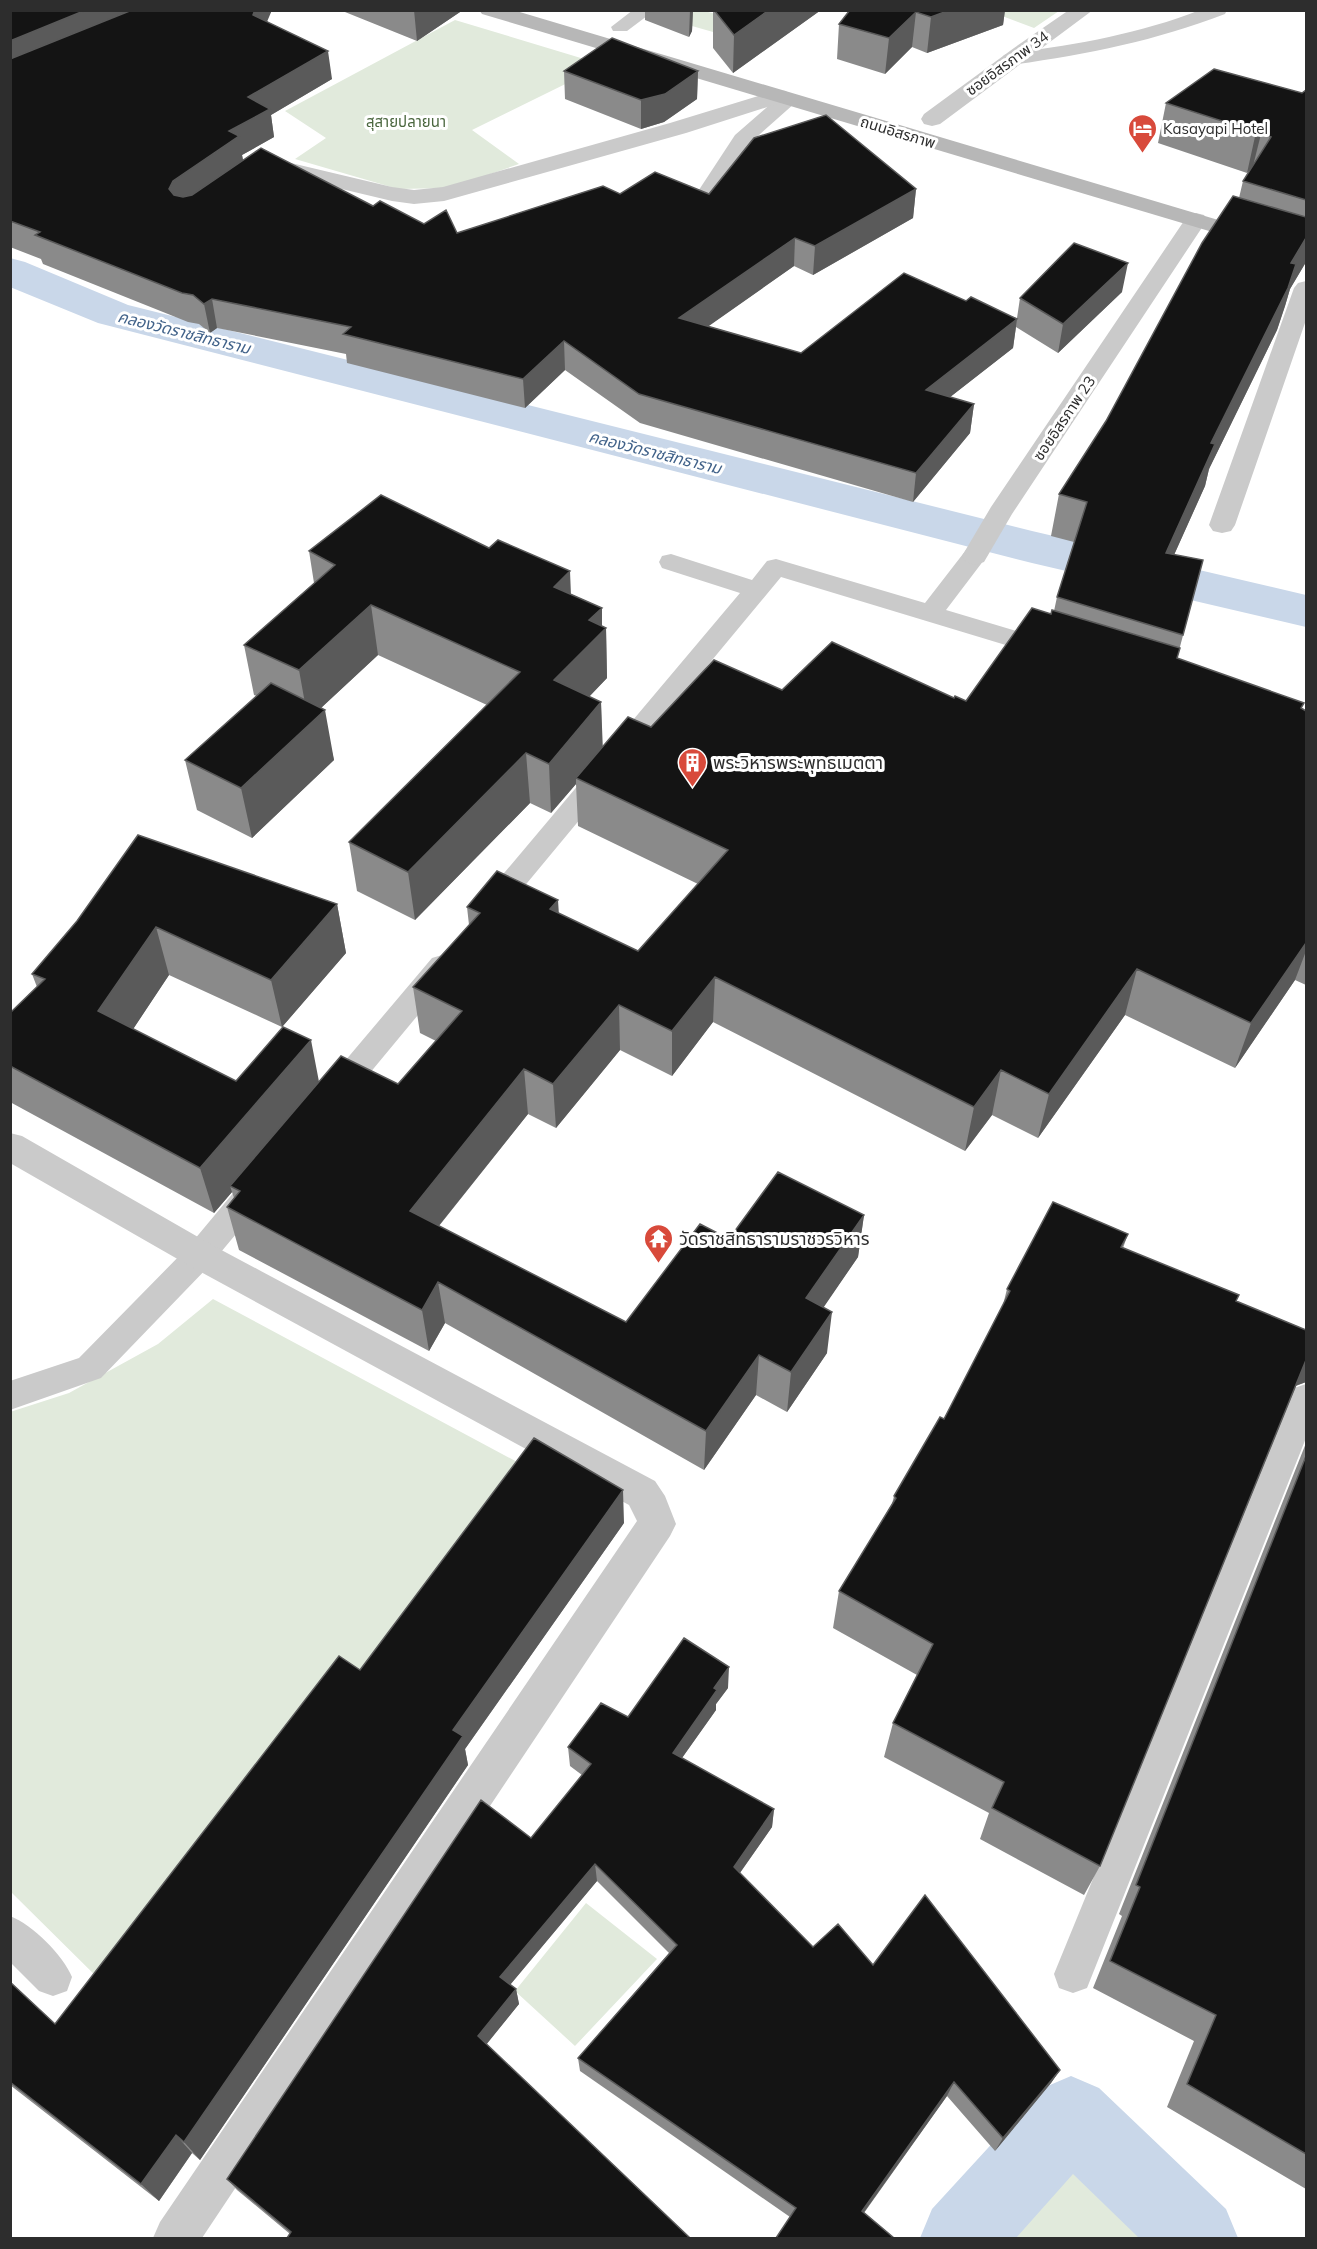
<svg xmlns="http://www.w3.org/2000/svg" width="1317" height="2249" viewBox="0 0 1317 2249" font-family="Mulish,'Noto Sans Thai',sans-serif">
	<rect width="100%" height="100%" fill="#fff"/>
	<path fill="#e1eadc" d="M 681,10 L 704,11 L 728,17 L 713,32 L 671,20 Z
		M 989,11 L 1059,11 L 1034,28 Z
		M 455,20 L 604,65 L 472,130 L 519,164 L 450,188 L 398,189 L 295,159 L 326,138 L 285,111 Z
		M 213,1299 L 534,1471 L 110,1990 L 11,1892 L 10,1412 L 69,1393 L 158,1344 Z
		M 586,1903 L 657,1959 L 575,2046 L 515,1991 Z
		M 1070,2145 L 1164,2238 L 1008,2238 Z"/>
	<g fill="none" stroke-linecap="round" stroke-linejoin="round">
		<path fill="#c9d7e9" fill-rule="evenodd" d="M 10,258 L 25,262 L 128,305 L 1032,531 L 1306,595 L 1306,627 L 1032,563 L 98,323 L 10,287 Z
			M 1071,2076 L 1099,2088 L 1226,2209 L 1238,2238 L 1139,2238 L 1073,2174 L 1016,2238 L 920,2238 L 932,2209 L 1043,2088 Z"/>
		<path fill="#cacaca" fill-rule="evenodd" d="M 633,10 L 655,10 L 627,31 L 613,31 L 611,27 Z
			M 1200,10 L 1227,10 L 1225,14 C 1155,41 1084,55 1011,65 L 1004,63 L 1001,59 L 1004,55 L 1011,53 C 1075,45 1139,34 1200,10 Z
			M 788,93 L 795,95 L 798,99 L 795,103 L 750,143 L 710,203 L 703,205 L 696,203 L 693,199 L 735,135 L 781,95 Z
			M 975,548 L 984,550 L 987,556 L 946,610 L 1057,643 L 1061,649 L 1057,655 L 1048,658 L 1039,655 L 781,577 L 498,918 L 488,921 L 478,918 L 474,911 L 478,904 L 740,593 L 662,568 L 659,562 L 662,556 L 671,554 L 752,580 L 767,561 L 776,559 L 925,603 L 966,550 Z
			M 442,955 L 452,958 L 456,966 L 452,974 L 345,1103 L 334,1107 L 323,1103 L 319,1095 L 323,1087 L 432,958 Z
			M 255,1176 L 266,1180 L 270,1189 L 266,1198 L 211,1264 L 101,1378 L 10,1410 L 10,1381 L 79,1358 L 189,1246 L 244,1180 Z
			M 1306,1384 L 1306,1438 L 1087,1988 L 1073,1993 L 1059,1988 L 1054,1974 L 1290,1398 L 1294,1388 Z
			M 10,1916 C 33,1925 63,1955 72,1977 L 67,1991 L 53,1996 L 39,1991 L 10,1962 Z"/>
		<path fill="#cacaca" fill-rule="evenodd" d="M 1069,10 L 1093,10 L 940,124 L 932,126 L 924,124 L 921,119 L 924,114 L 1014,48 Z
			M 778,90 L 786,91 L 789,96 L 786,101 L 686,133 L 444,201 L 414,204 L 392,201 L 262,170 L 259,165 L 262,160 L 270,158 L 392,187 L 414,190 L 443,187 L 670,123 Z
			M 1196,213 L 1204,215 L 1207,220 L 1012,514 L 984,562 L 975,565 L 966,562 L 962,556 L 991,507 L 1188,215 Z
			M 1306,281 L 1306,320 L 1235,525 L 1231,531 L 1222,533 L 1213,531 L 1209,525 L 1294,288 L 1298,283 Z
			M 10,1133 L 22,1136 L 212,1245 L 655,1481 L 665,1496 L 676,1524 L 670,1536 L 202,2238 L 153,2238 L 160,2222 L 637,1521 L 629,1505 L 188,1265 L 10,1163 Z"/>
		<path fill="#b7b7b7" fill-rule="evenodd" d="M 479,10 L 513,10 L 1306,246 L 1306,260 L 482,14 Z"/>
	</g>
	<path fill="#8a8a8a" d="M 10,10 L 267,21 L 332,79 L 271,115 L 274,137 L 242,155 L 243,160 L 424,224 L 457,233 L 620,194 L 709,194 L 916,189 L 913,218 L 813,275 L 794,266 L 708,326 L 801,353 L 966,301 L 1017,318 L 1020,298 L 1122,292 L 1058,353 L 1016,327 L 1013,348 L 950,397 L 974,404 L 970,433 L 913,502 L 640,423 L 565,370 L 525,408 L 347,363 L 346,354 L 217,328 L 210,333 L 199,324 L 188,322 L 43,264 L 41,259 L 10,247 Z
		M 340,10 L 463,10 L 417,41 Z
		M 645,10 L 693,10 L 692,31 L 689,37 L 645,20 Z
		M 713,10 L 821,10 L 733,73 L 713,48 Z
		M 850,10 L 1005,10 L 1003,25 L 927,53 L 912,47 L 885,74 L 837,59 L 839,24 Z
		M 564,71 L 698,71 L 697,99 L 664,122 L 641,129 L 565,99 Z
		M 1306,90 L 1306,262 L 1290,289 L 1285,306 L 1277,330 L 1209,469 L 1205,486 L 1174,555 L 1203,560 L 1177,658 L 1306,711 L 1306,985 L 1295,980 L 1235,1068 L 1125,1015 L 1038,1138 L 992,1115 L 965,1151 L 713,1022 L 672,1076 L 620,1050 L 556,1128 L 528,1114 L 439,1226 L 626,1322 L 729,1239 L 864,1215 L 858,1257 L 823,1307 L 827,1353 L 787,1412 L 756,1395 L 704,1470 L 445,1323 L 429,1351 L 239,1250 L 227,1207 L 234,1198 L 232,1192 L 214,1213 L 10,1102 L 10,1013 L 37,987 L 32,974 L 77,921 L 337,904 L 346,953 L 282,1027 L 169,975 L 133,1029 L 236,1081 L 319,1081 L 398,1084 L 436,1041 L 420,1033 L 413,987 L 469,925 L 467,907 L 559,914 L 638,951 L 698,884 L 578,826 L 576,784 L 551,813 L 530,803 L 415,920 L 357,891 L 349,842 L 487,705 L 378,655 L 321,708 L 334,760 L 252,838 L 197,810 L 185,760 L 257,696 L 254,695 L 244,645 L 314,583 L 309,551 L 571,594 L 602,608 L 602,626 L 606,628 L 607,678 L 589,697 L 601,702 L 602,746 L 651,727 L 782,690 L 954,698 L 966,701 L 1054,611 L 1057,597 L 1074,542 L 1051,536 L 1059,494 L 1106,421 L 1239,198 L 1243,181 L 1251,169 L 1247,173 L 1158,143 L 1166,103 L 1302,93 Z
		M 1128,1234 L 1123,1248 L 1236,1301 L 1306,1330 L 1306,1382 L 1296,1386 L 1100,1866 L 1084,1895 L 980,1839 L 989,1813 L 884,1757 L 893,1723 L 917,1675 L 833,1628 L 839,1591 L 892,1504 L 894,1496 L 944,1419 L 1003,1305 L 1007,1289 Z
		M 1306,1443 L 1306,2189 L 1167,2107 L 1194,2041 L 1093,1988 L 1122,1916 L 1119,1914 Z
		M 624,1523 L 465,1749 L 468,1765 L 200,2160 L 192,2153 L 159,2201 L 10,2085 L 10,1982 L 55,2024 L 360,1670 Z
		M 728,1688 L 716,1704 L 716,1710 L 682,1758 L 774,1809 L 772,1827 L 740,1873 L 813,1947 L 873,1965 L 1060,2070 L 1051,2083 L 995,2151 L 947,2096 L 864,2213 L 790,2217 L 580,2071 L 578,2058 L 669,1953 L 597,1881 L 510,1985 L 516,1989 L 519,2004 L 486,2044 L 290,2234 L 237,2190 L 227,2179 L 531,1838 L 582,1775 L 570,1766 L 568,1747 L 628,1717 Z"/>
	<path fill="#5a5a5a" d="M 86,10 L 159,10 L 10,72 L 10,41 Z
		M 255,10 L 272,10 L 258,43 L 253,15 Z
		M 414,10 L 463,10 L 417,41 Z
		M 690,10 L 693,10 L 692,31 L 689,37 Z
		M 769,10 L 821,10 L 733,73 L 734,35 Z
		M 950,10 L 1005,10 L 1003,25 L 927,53 L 931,17 Z
		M 916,12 L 912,47 L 885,74 L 889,38 Z
		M 328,51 L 332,79 L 271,115 L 274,137 L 242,155 L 244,165 L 175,218 L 169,189 L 173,181 L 229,131 L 248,97 Z
		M 698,71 L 697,99 L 664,122 L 641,129 L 641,100 Z
		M 1268,121 L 1261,134 L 1253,166 L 1247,173 L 1256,132 Z
		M 916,189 L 913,218 L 813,275 L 815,246 Z
		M 795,238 L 794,266 L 679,347 L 679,318 Z
		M 1306,238 L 1306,262 L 1290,289 L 1285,306 L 1277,330 L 1209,469 L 1205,486 L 1156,595 L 1166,553 L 1211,443 L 1291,263 Z
		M 1128,263 L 1122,292 L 1058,353 L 1063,324 Z
		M 212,299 L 217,328 L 210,333 L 204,304 Z
		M 1017,319 L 1013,348 L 922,419 L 926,390 Z
		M 564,341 L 565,370 L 525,408 L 523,379 Z
		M 974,404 L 970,433 L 913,502 L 916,473 Z
		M 570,571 L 572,621 L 554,587 Z
		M 371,605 L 378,655 L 308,720 L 299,670 Z
		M 602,608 L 602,631 L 606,628 L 607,678 L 556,731 L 554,680 L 589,620 Z
		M 601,702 L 603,752 L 576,778 L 576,784 L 551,813 L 549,764 Z
		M 325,710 L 334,760 L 252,838 L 241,788 Z
		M 526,753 L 530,803 L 415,920 L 408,872 Z
		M 558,900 L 561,947 L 550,909 Z
		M 337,904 L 346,953 L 282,1027 L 271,980 Z
		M 156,927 L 169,975 L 114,1058 L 98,1011 Z
		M 1306,943 L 1306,951 L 1295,980 L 1235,1068 L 1251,1023 Z
		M 1137,969 L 1125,1015 L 1038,1138 L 1049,1094 Z
		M 715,977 L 713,1022 L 672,1076 L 672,1031 Z
		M 619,1005 L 620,1050 L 556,1128 L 553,1084 Z
		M 311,1040 L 320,1087 L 230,1186 L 232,1192 L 214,1213 L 200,1168 Z
		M 524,1069 L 528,1114 L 417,1253 L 410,1211 Z
		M 1001,1070 L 992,1115 L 965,1151 L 974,1107 Z
		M 864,1215 L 858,1257 L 802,1339 L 806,1298 Z
		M 438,1282 L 445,1323 L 429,1351 L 422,1310 Z
		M 832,1312 L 827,1353 L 787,1412 L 791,1372 Z
		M 759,1355 L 756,1395 L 704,1470 L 706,1431 Z
		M 1306,1357 L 1306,1382 L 1292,1387 Z
		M 623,1490 L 624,1523 L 465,1749 L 468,1765 L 200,2160 L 184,2142 L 453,1730 Z
		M 729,1667 L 728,1688 L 716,1704 L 716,1710 L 672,1772 L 673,1753 L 714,1688 Z
		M 774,1809 L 772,1827 L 732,1884 L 734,1867 Z
		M 595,1864 L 597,1881 L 504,1992 L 500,1977 Z
		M 516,1989 L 519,2004 L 482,2050 L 478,2036 Z
		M 1060,2070 L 1051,2083 L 995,2151 L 1003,2138 Z
		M 954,2082 L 947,2096 L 857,2222 L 862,2211 Z
		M 176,2135 L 192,2153 L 159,2201 L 141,2184 Z"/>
	<path fill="#141414" stroke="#5a5a5a" stroke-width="1.5" d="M 10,10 L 86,10 L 10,41 Z
		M 132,10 L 255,10 L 253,15 L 328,51 L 248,97 L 270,109 L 229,131 L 239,136 L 173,181 L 169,189 L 174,195 L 183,197 L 192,195 L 261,148 L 373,206 L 380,201 L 424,224 L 446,210 L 457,233 L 603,186 L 620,194 L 655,172 L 709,194 L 754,138 L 826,115 L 916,189 L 815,246 L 795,238 L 679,318 L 801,353 L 904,273 L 966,301 L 971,297 L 1017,319 L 926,390 L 974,404 L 916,473 L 639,394 L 564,341 L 523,379 L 343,334 L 351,327 L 212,299 L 204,304 L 193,295 L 182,293 L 35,235 L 40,232 L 10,221 L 10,59 Z
		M 714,10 L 769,10 L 734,35 Z
		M 850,10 L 950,10 L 931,17 L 916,12 L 889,38 L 839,24 Z
		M 612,38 L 698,71 L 665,94 L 641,100 L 564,71 Z
		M 1214,69 L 1302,93 L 1306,90 L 1306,200 L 1243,181 L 1271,137 L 1261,134 L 1268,121 L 1256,132 L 1166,103 Z
		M 1233,196 L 1306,217 L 1306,238 L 1291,263 L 1296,264 L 1288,288 L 1211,443 L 1215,444 L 1166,553 L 1203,560 L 1183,635 L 1057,597 L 1087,502 L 1059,494 L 1106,421 L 1202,243 Z
		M 1074,243 L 1128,263 L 1063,324 L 1020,298 Z
		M 381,495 L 489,548 L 498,540 L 570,571 L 554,587 L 602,608 L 589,620 L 606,628 L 554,680 L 601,702 L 549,764 L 526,753 L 408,872 L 349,842 L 520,672 L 371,605 L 299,670 L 244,645 L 335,565 L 309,551 Z
		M 1032,608 L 1051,614 L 1052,610 L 1180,648 L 1177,658 L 1304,703 L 1301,708 L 1306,711 L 1306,943 L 1251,1023 L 1137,969 L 1049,1094 L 1001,1070 L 974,1107 L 715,977 L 672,1031 L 619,1005 L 553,1084 L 524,1069 L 410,1211 L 626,1322 L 700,1224 L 729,1239 L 778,1172 L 864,1215 L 806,1298 L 832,1312 L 791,1372 L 759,1355 L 706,1431 L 438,1282 L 422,1310 L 227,1207 L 240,1191 L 230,1186 L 341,1056 L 398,1084 L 462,1011 L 413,987 L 480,913 L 467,907 L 497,871 L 558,900 L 550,909 L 638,951 L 728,850 L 576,778 L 628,717 L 651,727 L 714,660 L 782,690 L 832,642 L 954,698 L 955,696 L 966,701 Z
		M 271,683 L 325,710 L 241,788 L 185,760 Z
		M 138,835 L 337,904 L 271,980 L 156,927 L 98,1011 L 236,1081 L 283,1027 L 311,1040 L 200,1168 L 10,1066 L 10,1013 L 45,979 L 32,974 L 77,921 Z
		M 1053,1202 L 1128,1234 L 1121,1247 L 1239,1295 L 1236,1301 L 1306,1330 L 1306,1360 L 1100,1866 L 992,1808 L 1004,1782 L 893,1723 L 933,1644 L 839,1591 L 896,1498 L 894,1496 L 940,1417 L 944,1419 L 1010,1291 L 1007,1289 Z
		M 534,1438 L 623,1490 L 453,1730 L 463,1736 L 184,2142 L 176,2135 L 141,2184 L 10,2082 L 10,1982 L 55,2024 L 339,1656 L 360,1670 Z
		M 1306,1456 L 1306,2154 L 1187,2084 L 1216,2015 L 1110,1961 L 1140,1887 L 1136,1885 Z
		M 684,1638 L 729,1667 L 714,1688 L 717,1690 L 673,1753 L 774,1809 L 734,1867 L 813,1947 L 838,1924 L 873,1965 L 925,1895 L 1060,2070 L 1003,2138 L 954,2082 L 862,2211 L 894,2238 L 776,2238 L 796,2208 L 578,2058 L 677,1945 L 595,1864 L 500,1977 L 516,1989 L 478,2036 L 690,2238 L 287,2238 L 291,2232 L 227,2179 L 481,1800 L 531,1838 L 591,1764 L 568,1747 L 601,1703 L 628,1717 Z"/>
	<defs>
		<symbol id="hotel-pin" viewBox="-11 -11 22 30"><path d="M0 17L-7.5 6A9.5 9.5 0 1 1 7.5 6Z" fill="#d84a3b" stroke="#fff"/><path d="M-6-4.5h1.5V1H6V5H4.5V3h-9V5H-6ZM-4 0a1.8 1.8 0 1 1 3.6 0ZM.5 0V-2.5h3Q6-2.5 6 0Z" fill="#fff"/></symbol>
		<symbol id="building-pin" viewBox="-11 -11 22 30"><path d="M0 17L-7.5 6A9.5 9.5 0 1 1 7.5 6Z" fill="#d84a3b" stroke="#fff"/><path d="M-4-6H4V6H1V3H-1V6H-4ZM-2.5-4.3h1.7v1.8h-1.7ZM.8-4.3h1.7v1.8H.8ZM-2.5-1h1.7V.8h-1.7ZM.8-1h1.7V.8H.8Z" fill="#fff"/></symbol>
		<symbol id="temple-pin" viewBox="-11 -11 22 30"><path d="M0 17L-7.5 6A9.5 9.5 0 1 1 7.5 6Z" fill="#d84a3b" stroke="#fff"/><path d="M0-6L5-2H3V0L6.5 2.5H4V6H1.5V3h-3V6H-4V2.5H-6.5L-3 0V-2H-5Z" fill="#fff"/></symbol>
	</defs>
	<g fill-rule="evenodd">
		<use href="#hotel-pin" x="1126" y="112" width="33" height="45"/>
		<use href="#building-pin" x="676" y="746" width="33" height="45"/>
		<use href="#temple-pin" x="642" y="1222" width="33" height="45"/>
	</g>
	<g text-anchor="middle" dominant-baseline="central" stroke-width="6" stroke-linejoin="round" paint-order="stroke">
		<g font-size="15" fill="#2d2d2d" stroke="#fff">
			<text transform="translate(1007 63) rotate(-36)">ซอยอิสรภาพ 34</text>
			<text transform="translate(898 132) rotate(17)">ถนนอิสรภาพ</text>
			<text transform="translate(1064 418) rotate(-56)">ซอยอิสรภาพ 23</text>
		</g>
		<g font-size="15" fill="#4a663e" stroke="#fff">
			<text x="406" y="121">สุสายปลายนา</text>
		</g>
		<g font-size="15" fill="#2d2d2d" stroke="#fff" text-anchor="start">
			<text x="1163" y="128">Kasayapi Hotel</text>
		</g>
		<g font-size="16" font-style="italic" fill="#416289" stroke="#fff">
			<text transform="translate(184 332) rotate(14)">คลองวัดราชสิทธาราม</text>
			<text transform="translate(655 452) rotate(14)">คลองวัดราชสิทธาราม</text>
		</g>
		<g font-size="18" fill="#2d2d2d" stroke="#fff" text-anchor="start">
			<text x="713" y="762">พระวิหารพระพุทธเมตตา</text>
			<text x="679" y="1238">วัดราชสิทธารามราชวรวิหาร</text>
		</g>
	</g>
	<rect width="1317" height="2249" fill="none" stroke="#2d2d2d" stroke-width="24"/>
</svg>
